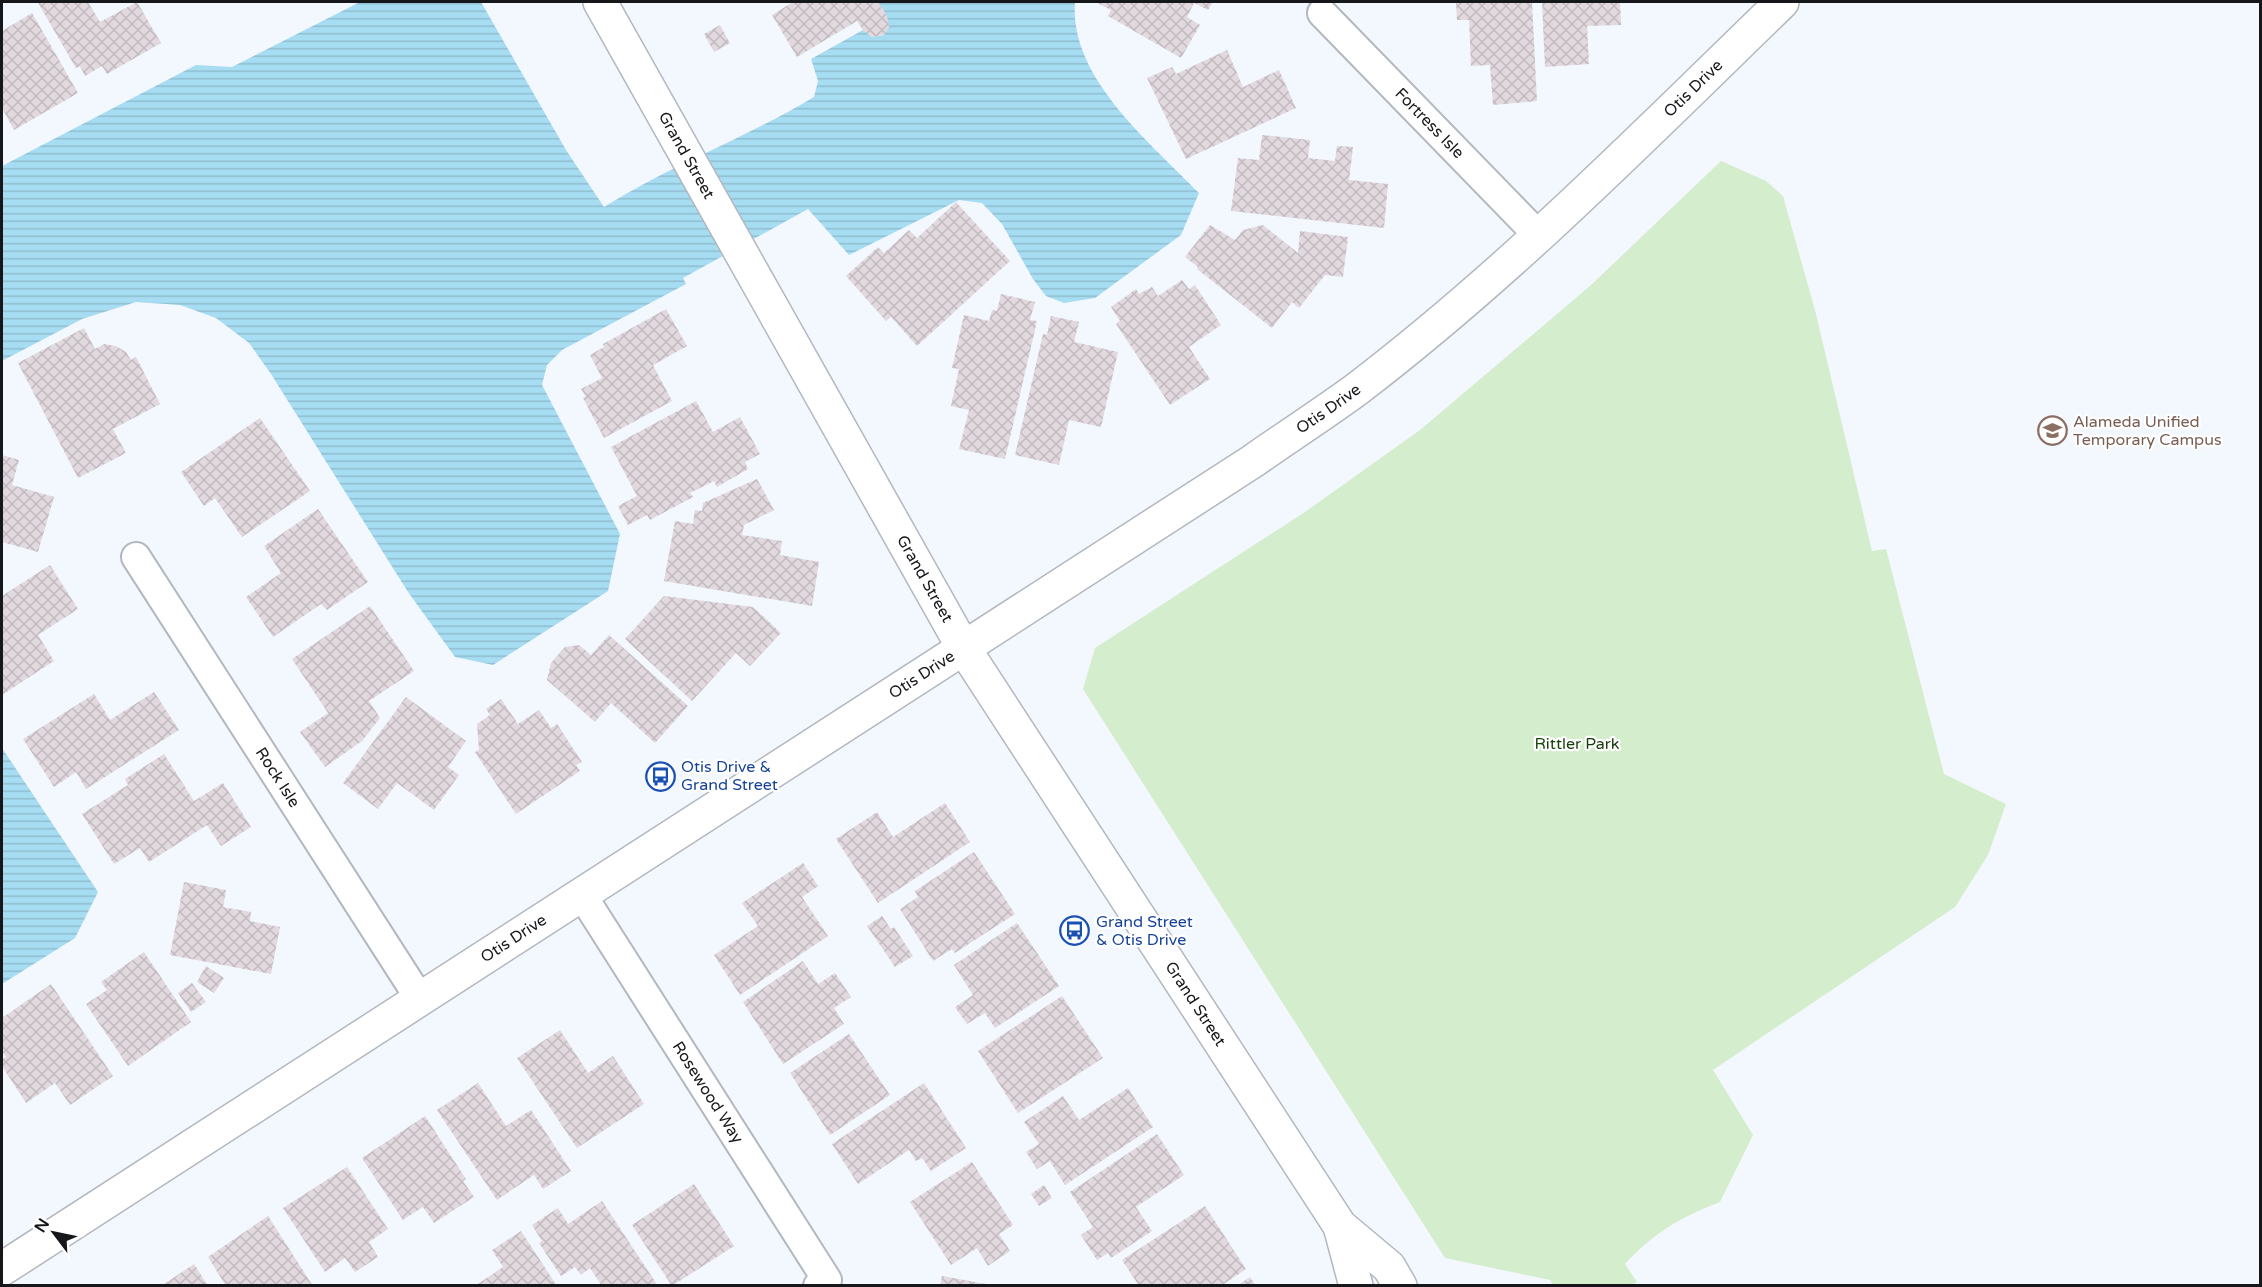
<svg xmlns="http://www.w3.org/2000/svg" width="2262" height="1287" viewBox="0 0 2262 1287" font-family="'Varela Round',sans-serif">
	<defs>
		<pattern id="water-rules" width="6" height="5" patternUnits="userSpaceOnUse" patternTransform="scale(1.5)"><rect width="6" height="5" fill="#a7ddf2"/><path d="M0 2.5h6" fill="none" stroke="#8fbdcf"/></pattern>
		<pattern id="building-cross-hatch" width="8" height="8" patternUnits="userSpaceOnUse" patternTransform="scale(1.5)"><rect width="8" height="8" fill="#e2d9df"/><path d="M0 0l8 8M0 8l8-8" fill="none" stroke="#c1babf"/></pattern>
	</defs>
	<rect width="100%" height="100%" fill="#f3f7fe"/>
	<path fill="#d4edcd" d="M 1721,161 L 1766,181 L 1783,196 L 1816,314 L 1872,551 L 1886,549 L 1944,774 L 2006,804 L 1988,855 L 1955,907 L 1713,1070 L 1753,1135 L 1720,1202 C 1679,1218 1655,1232 1625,1264 L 1637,1282 L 1631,1285 L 1553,1285 L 1550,1280 L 1445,1258 L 1083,689 L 1095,648 L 1305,512 L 1420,430 L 1590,286 Z"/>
	<path fill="url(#water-rules)" d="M 360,2 L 481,2 L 566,150 L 604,207 C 671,165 746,138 814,97 L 818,81 L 811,59 L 863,30 L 872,37 L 884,35 C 892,22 886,14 878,2 L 1075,2 C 1069,78 1151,143 1199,193 L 1181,235 L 1095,298 L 1064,303 L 1046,296 L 1033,279 L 1002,224 L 982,203 L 959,200 L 849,255 L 808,209 L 683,278 L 686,284 L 562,350 L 547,365 L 542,385 L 620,534 L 608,591 L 493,665 L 455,657 L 408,592 L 271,374 L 249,343 L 216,318 L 180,305 L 136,302 L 82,319 L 2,361 L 2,166 L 196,65 L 232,67 Z
		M 2,748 L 98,892 L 75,938 L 2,984 Z"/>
	<path fill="url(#building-cross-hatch)" d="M 88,2 L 100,22 L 137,2 L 161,43 L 107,74 L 102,66 L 85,76 L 80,66 L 76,68 L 38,3 Z
		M 793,2 L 878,2 L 887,16 L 889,27 L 884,35 L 872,37 L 863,30 L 857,21 L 797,57 L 772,15 Z
		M 1095,2 L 1213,2 L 1208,10 L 1194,3 L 1187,17 L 1200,25 L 1181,58 L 1108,16 L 1111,10 Z
		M 1456,2 L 1532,2 L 1537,101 L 1493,105 L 1490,65 L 1471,66 L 1469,20 L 1457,20 Z
		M 1542,2 L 1620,2 L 1621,25 L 1587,26 L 1589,64 L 1545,67 Z
		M 32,13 L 78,93 L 14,130 L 2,108 L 2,31 Z
		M 720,25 L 730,43 L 714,52 L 704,34 Z
		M 1227,50 L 1243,87 L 1279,70 L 1296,108 L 1186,159 L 1147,78 L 1172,67 L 1176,74 Z
		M 1262,135 L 1310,140 L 1308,158 L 1335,161 L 1337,146 L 1353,147 L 1349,180 L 1388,184 L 1384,228 L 1231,211 L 1238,158 L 1259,160 Z
		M 956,202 L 1010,261 L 917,346 L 891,317 L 886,321 L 846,276 L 878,247 L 884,253 L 909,230 L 917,238 Z
		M 1210,225 L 1235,240 L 1243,230 L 1263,225 L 1298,253 L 1300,231 L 1348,237 L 1343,277 L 1325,275 L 1299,308 L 1292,302 L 1272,328 L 1197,269 L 1198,267 L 1185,257 Z
		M 1182,280 L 1189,289 L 1195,285 L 1221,325 L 1189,347 L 1210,379 L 1170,405 L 1116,324 L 1120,321 L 1111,307 L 1136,289 L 1139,294 L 1152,287 L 1158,296 Z
		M 1001,294 L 1035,302 L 1030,320 L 1037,321 L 1005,459 L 959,449 L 969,410 L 951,406 L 959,369 L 952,368 L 964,315 L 989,321 L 992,310 L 997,311 Z
		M 666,309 L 687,346 L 653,365 L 672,401 L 604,438 L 583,398 L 586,397 L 581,389 L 602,378 L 590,355 L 604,347 L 603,344 Z
		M 1051,316 L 1079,322 L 1074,342 L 1118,352 L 1101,427 L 1069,420 L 1059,465 L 1015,455 L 1043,334 L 1047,335 Z
		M 84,328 L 95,349 L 104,344 L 116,346 L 126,352 L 131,360 L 136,357 L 160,404 L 113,429 L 126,453 L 78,478 L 18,363 Z
		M 696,401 L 713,432 L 740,417 L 760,454 L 745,462 L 748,469 L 717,487 L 714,481 L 690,493 L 693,497 L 650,520 L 647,515 L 628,525 L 618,506 L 637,496 L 611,447 Z
		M 260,418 L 310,491 L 242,537 L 215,498 L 204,506 L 181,472 Z
		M 2,455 L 19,460 L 12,485 L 54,497 L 38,552 L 2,542 Z
		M 757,479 L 774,510 L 744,525 L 742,535 L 782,541 L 780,555 L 819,562 L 812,606 L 664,581 L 675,521 L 693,524 L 695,510 L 702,511 L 703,503 Z
		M 318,509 L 368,582 L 327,610 L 321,604 L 273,637 L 246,597 L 281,573 L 264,546 Z
		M 50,565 L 78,609 L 38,635 L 54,661 L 2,695 L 2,596 Z
		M 664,596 L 753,607 L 781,633 L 750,666 L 736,653 L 692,701 L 625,639 Z
		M 370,606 L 414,671 L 369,701 L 380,718 L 362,741 L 325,767 L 300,732 L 328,713 L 292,659 Z
		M 609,635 L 688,706 L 655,743 L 611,703 L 595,722 L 547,680 L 551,663 L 565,647 L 579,645 L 591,655 Z
		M 154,692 L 179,730 L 86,789 L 76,772 L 54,787 L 23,739 L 94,694 L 110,720 Z
		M 406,697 L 466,741 L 448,767 L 459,775 L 434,810 L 397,783 L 378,809 L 343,783 Z
		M 501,699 L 518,724 L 539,710 L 551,728 L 557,724 L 582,762 L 576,765 L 580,771 L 516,814 L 475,752 L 479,750 L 477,724 L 490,715 L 486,709 Z
		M 164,754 L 194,801 L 223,783 L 251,827 L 221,846 L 207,825 L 149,862 L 140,848 L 114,864 L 82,814 L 128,785 L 125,779 Z
		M 945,803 L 970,842 L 878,903 L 836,839 L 877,812 L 893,837 Z
		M 974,852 L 1015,914 L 955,953 L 952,949 L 933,961 L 900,909 L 918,897 L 915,891 Z
		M 803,863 L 818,886 L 802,897 L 828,936 L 740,995 L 714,955 L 758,926 L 742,903 Z
		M 184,882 L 226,890 L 223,907 L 251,912 L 250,921 L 280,927 L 271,974 L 170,955 Z
		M 882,916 L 891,929 L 894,927 L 913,956 L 895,967 L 867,926 Z
		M 1017,923 L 1059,986 L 995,1028 L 985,1013 L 967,1024 L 955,1007 L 973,995 L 954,965 Z
		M 144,952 L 191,1022 L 128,1066 L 86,1004 L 107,990 L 101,982 Z
		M 803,961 L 818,984 L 835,973 L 851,997 L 834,1008 L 844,1024 L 783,1064 L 743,1002 Z
		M 206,966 L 224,978 L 214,993 L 197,982 Z
		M 192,983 L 206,1002 L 191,1012 L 178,993 Z
		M 51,984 L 113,1076 L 70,1105 L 55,1083 L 26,1103 L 2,1066 L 2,1059 L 6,1057 L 2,1051 L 2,1018 Z
		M 1062,996 L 1103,1058 L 1018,1113 L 978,1051 Z
		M 560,1030 L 588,1073 L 613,1056 L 644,1104 L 577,1148 L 517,1058 Z
		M 849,1034 L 890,1095 L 830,1135 L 790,1073 Z
		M 478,1083 L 506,1126 L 531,1110 L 571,1171 L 543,1189 L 534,1175 L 497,1200 L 437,1110 Z
		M 924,1083 L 966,1148 L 931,1171 L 922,1158 L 916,1161 L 909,1150 L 858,1184 L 832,1144 Z
		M 1128,1088 L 1153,1127 L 1065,1185 L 1050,1161 L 1037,1169 L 1026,1152 L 1039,1144 L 1024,1122 L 1063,1096 L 1079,1120 Z
		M 425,1116 L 466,1179 L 463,1181 L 474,1197 L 434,1223 L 423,1207 L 403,1220 L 362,1158 Z
		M 1157,1134 L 1184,1175 L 1136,1207 L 1152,1231 L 1111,1258 L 1108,1253 L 1097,1260 L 1081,1235 L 1093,1227 L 1070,1192 Z
		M 972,1162 L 1013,1225 L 999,1234 L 1010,1251 L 988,1266 L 977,1248 L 951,1265 L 910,1202 Z
		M 347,1167 L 388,1229 L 369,1242 L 378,1257 L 355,1272 L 345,1258 L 325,1272 L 283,1208 Z
		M 694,1184 L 734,1246 L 672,1286 L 632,1225 Z
		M 1044,1185 L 1052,1198 L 1039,1206 L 1031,1194 Z
		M 602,1201 L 658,1286 L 602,1286 L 590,1268 L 581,1275 L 575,1267 L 561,1276 L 539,1243 L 542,1241 L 532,1225 L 558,1208 L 568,1224 Z
		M 1205,1206 L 1246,1269 L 1221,1286 L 1139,1286 L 1122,1260 Z
		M 268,1216 L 313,1286 L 226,1286 L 208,1257 Z
		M 521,1231 L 557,1286 L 475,1286 L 503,1267 L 492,1250 Z
		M 194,1264 L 208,1286 L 161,1286 Z
		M 942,1276 L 986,1284 L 986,1286 L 940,1286 Z
		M 1250,1277 L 1256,1286 L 1237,1286 Z"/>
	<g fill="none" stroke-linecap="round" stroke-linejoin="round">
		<defs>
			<g id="minor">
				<path id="s1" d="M 1322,13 L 1538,235"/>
				<path id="s2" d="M 136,557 L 420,999"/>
				<path id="s3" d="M 582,895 L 827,1280 L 818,1286"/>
			</g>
			<g id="tertiary">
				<path id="s4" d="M 600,2 L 963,647 L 1340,1226 L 1389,1267 L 1400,1286"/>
				<path d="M 1340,1226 L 1356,1286"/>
			</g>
			<g id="secondary">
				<path id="s5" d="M 2,1269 L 1253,461 C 1287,437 1323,414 1357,389 C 1509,273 1645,135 1782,2"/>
			</g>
		</defs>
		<use href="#minor" stroke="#b3b8c0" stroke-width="32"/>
		<use href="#tertiary" stroke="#b3b8c0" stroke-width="36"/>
		<use href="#secondary" stroke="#b3b8c0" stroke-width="36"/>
		<use href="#minor" stroke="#fff" stroke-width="28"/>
		<use href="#tertiary" stroke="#fff" stroke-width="33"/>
		<use href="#secondary" stroke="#fff" stroke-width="33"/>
	</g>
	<defs>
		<symbol id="school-ring" viewBox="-11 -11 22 22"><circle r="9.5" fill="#fff" stroke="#8d6e63" stroke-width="1.5"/><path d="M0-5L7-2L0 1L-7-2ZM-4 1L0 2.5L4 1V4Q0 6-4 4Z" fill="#8d6e63"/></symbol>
		<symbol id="bus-ring" viewBox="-11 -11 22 22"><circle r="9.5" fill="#fff" stroke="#1a4fb4" stroke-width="1.5"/><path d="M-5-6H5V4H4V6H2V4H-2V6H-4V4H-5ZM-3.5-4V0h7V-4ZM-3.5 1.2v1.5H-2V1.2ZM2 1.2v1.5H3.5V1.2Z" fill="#1a4fb4"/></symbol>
	</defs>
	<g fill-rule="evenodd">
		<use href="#school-ring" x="2036" y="414" width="33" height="33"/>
		<use href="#bus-ring" x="644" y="760" width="33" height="33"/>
		<use href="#bus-ring" x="1058" y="914" width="33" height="33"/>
	</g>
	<g text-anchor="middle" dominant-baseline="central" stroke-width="4.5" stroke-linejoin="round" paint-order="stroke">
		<g font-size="16" fill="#15171a" stroke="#fff">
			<text stroke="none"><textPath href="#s5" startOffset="2067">Otis Drive</textPath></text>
			<text stroke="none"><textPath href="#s1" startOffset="154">Fortress Isle</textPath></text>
			<text stroke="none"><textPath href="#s4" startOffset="176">Grand Street</textPath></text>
			<text stroke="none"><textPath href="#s5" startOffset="1581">Otis Drive</textPath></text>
			<text stroke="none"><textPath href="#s4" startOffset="662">Grand Street</textPath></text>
			<text stroke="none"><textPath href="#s5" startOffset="1095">Otis Drive</textPath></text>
			<text stroke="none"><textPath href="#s2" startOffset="262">Rock Isle</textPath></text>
			<text stroke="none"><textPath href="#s5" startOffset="609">Otis Drive</textPath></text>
			<text stroke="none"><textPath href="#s4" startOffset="1166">Grand Street</textPath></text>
			<text stroke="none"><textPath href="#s3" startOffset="234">Rosewood Way</textPath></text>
		</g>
		<g font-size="16" fill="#785e54" stroke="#fff" text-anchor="start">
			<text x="2073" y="422">Alameda Unified<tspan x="2073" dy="18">Temporary Campus</tspan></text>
		</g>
		<g font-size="16" fill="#173f09" stroke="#fff">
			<text x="1577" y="744">Rittler Park</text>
		</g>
		<g font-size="16" fill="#164399" stroke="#fff" text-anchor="start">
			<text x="681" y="767">Otis Drive &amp;<tspan x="681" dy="18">Grand Street</tspan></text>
			<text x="1096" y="922">Grand Street<tspan x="1096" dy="18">&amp; Otis Drive</tspan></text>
		</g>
	</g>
	<rect width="2262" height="1287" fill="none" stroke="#15171a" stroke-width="6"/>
	<g transform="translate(54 1233) rotate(302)" stroke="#ffffff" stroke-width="4.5" paint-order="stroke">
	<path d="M0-4.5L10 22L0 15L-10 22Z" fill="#15171a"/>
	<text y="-9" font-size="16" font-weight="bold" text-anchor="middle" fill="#15171a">N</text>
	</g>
</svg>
